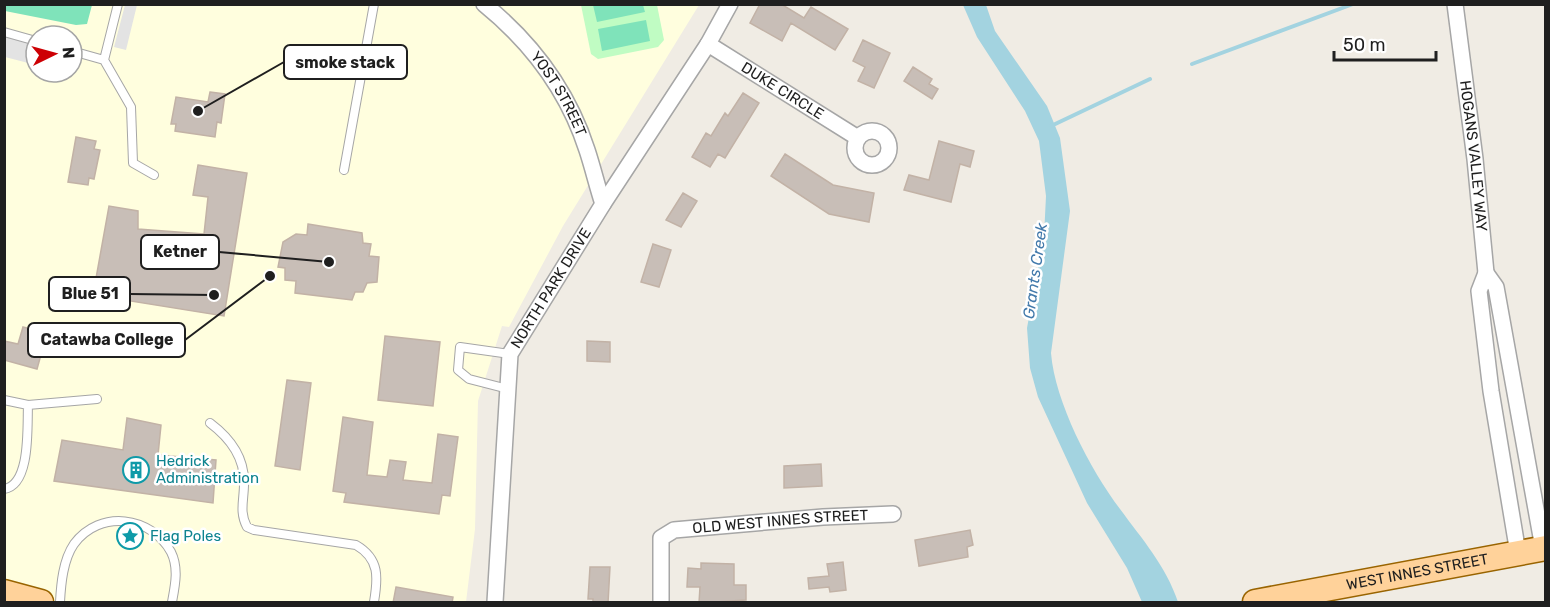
<svg xmlns="http://www.w3.org/2000/svg" width="1550" height="607" viewBox="0 0 1550 607" font-family="Rubik,sans-serif">
	<rect width="100%" height="100%" fill="#f0ece4"/>
	<path fill="#fffede" fill-rule="evenodd" d="M 4,5 L 699,5 L 563,226 L 509,327 L 502,326 L 478,401 L 475,529 L 466,602 L 5,602 ZM 36,36 L 72,36 L 72,72 L 36,72 Z"/>
	<path fill="#c0fcc3" d="M 581,5 L 657,5 L 664,40 L 658,47 L 598,59 L 591,54 Z"/>
	<path fill="#7fe3ba" d="M 4,5 L 5,4 L 92,5 L 87,24 L 76,25 L 5,11 Z
		M 593,5 L 643,5 L 645,12 L 597,22 Z
		M 646,20 L 650,41 L 602,51 L 598,29 Z"/>
	<path fill="#e3e3e3" d="M 125,5 L 137,5 L 126,50 L 114,47 Z
		M 4,32 L 36,40 L 36,65 L 5,57 Z"/>
	<path fill="#a3d3e0" d="M 963,5 L 986,5 L 995,31 L 1047,106 L 1060,138 L 1070,211 L 1051,353 C 1055,402 1090,469 1120,509 C 1142,539 1166,566 1178,602 L 1142,602 L 1127,568 L 1087,503 L 1038,397 L 1030,368 L 1027,328 L 1044,236 L 1046,196 L 1039,141 L 1025,111 L 977,37 Z"/>
	<g fill="none" stroke-linecap="round" stroke-linejoin="round">
		<path stroke="#a3d3e0" stroke-width="4" d="M 1192,64 L 1353,4
			M 1051,126 L 1150,79"/>
	</g>
	<path fill="#c8beb7" stroke="#c2b2a6" stroke-width="1.5" d="M 760,4 L 781,4 L 804,18 L 811,7 L 848,29 L 835,50 L 791,23 L 782,41 L 750,23 Z
		M 863,40 L 890,53 L 874,88 L 858,81 L 865,67 L 853,61 Z
		M 913,67 L 932,79 L 929,84 L 938,89 L 932,99 L 904,81 Z
		M 210,92 L 225,94 L 221,123 L 217,122 L 215,137 L 175,131 L 176,124 L 171,124 L 176,97 L 208,102 Z
		M 743,93 L 759,103 L 725,158 L 718,154 L 710,167 L 692,157 L 706,133 L 711,136 L 725,113 L 728,116 Z
		M 76,137 L 96,141 L 94,149 L 100,150 L 94,179 L 89,178 L 88,185 L 68,182 Z
		M 939,141 L 974,151 L 970,167 L 960,164 L 951,202 L 904,190 L 909,175 L 929,180 Z
		M 785,154 L 833,185 L 874,193 L 869,222 L 829,214 L 771,176 Z
		M 198,165 L 247,173 L 224,316 L 93,295 L 109,206 L 138,211 L 138,229 L 204,234 L 208,197 L 193,195 Z
		M 683,193 L 697,201 L 681,227 L 666,220 Z
		M 308,224 L 362,233 L 363,243 L 371,244 L 369,256 L 379,257 L 377,282 L 367,283 L 363,292 L 355,292 L 352,300 L 295,293 L 296,281 L 285,280 L 285,268 L 278,267 L 283,242 L 296,234 L 307,235 Z
		M 653,244 L 671,250 L 659,287 L 641,282 Z
		M 23,327 L 47,333 L 37,369 L 4,360 L 4,341 L 18,344 Z
		M 385,336 L 440,342 L 433,406 L 378,400 Z
		M 587,341 L 610,342 L 610,362 L 587,361 Z
		M 287,380 L 311,383 L 300,470 L 275,466 Z
		M 343,417 L 373,422 L 367,475 L 387,477 L 390,460 L 406,462 L 403,480 L 432,483 L 438,434 L 458,437 L 450,496 L 442,495 L 439,514 L 344,502 L 346,493 L 333,491 Z
		M 127,418 L 161,425 L 158,455 L 216,460 L 213,503 L 54,481 L 62,440 L 123,450 Z
		M 821,464 L 822,486 L 784,488 L 784,466 Z
		M 970,530 L 973,545 L 967,547 L 968,557 L 919,566 L 915,540 Z
		M 843,562 L 846,590 L 830,592 L 829,587 L 809,589 L 808,578 L 829,576 L 827,564 Z
		M 701,563 L 734,564 L 734,585 L 746,585 L 746,600 L 699,603 L 700,587 L 687,587 L 688,568 L 701,569 Z
		M 590,567 L 610,567 L 608,603 L 593,603 L 593,599 L 588,599 Z
		M 396,587 L 453,597 L 452,603 L 393,603 Z"/>
	<g fill="none" stroke-linecap="round" stroke-linejoin="round">
		<defs>
			<path id="service" d="M 4,32 L 36,41
				M 72,51 L 104,60 L 118,4
				M 104,60 L 131,107 L 133,163 L 154,175
				M 344,170 L 374,4
				M 508,389 L 469,379 L 458,370 L 460,347 L 510,354
				M 4,400 L 28,405 L 97,399
				M 210,423 C 230,438 245,458 244,484 C 244,500 239,512 247,527 L 254,530 L 356,545 C 380,559 378,578 374,602
				M 4,489 C 31,485 27,427 28,405
				M 60,602 C 61,584 63,560 74,544 C 100,509 151,516 171,552 C 179,568 175,586 172,602"/>
			<g id="minor">
				<path id="s1" d="M 484,4 C 532,43 568,91 587,150 C 593,168 597,186 603,204"/>
				<path id="s2" d="M 1455,4 L 1475,159 L 1486,273"/>
				<path id="s3" d="M 708,44 L 858,138"/>
				<circle cx="872" cy="148" r="17"/>
				<path d="M 1518,553 L 1491,391 L 1479,291 L 1486,273 L 1496,287 L 1543,548"/>
				<path id="s4" d="M 495,602 L 510,354 L 603,204 L 708,44 L 730,4"/>
				<path id="s5" d="M 661,602 L 661,538 L 674,530 L 823,517 L 893,514"/>
			</g>
			<g id="primary">
				<path d="M 4,592 L 41,602"/>
				<path id="s6" d="M 1255,602 L 1546,548"/>
			</g>
		</defs>
		<use href="#service" stroke="#a6a6a6" stroke-width="10"/>
		<use href="#minor" stroke="#a6a6a6" stroke-width="18"/>
		<use href="#primary" stroke="#996400" stroke-width="27"/>
		<use href="#service" stroke="#fff" stroke-width="8"/>
		<use href="#minor" stroke="#fff" stroke-width="15"/>
		<use href="#primary" stroke="#ffd29a" stroke-width="24"/>
	</g>
	<defs>
		<symbol id="building-ring" viewBox="-11 -11 22 22"><circle r="9.5" fill="#fff" stroke="#0f9aa8" stroke-width="1.5"/><path d="M-4-6H4V6H1V3H-1V6H-4ZM-2.5-4.3h1.7v1.8h-1.7ZM.8-4.3h1.7v1.8H.8ZM-2.5-1h1.7V.8h-1.7ZM.8-1h1.7V.8H.8Z" fill="#0f9aa8"/></symbol>
		<symbol id="sight-ring" viewBox="-11 -11 22 22"><circle r="9.5" fill="#fff" stroke="#0f9aa8" stroke-width="1.5"/><path d="M0-6L1.8-2.2L6-1.7L2.9 1.2L3.7 5.4L0 3.3L-3.7 5.4L-2.9 1.2L-6-1.7L-1.8-2.2Z" fill="#0f9aa8"/></symbol>
	</defs>
	<g fill-rule="evenodd">
		<use href="#building-ring" x="121" y="455" width="30" height="30"/>
		<use href="#sight-ring" x="115" y="521" width="30" height="30"/>
	</g>
	<g text-anchor="middle" dominant-baseline="central" stroke-width="5" stroke-linejoin="round" paint-order="stroke">
		<g font-size="15" fill="#1f1f1f" stroke="#fff">
			<text stroke="none"><textPath href="#s3" startOffset="88">DUKE CIRCLE</textPath></text>
			<text stroke="none"><textPath href="#s1" startOffset="118">YOST STREET</textPath></text>
			<text stroke="none"><textPath href="#s2" startOffset="153">HOGANS VALLEY WAY</textPath></text>
			<text stroke="none"><textPath href="#s4" startOffset="326">NORTH PARK DRIVE</textPath></text>
			<text stroke="none"><textPath href="#s5" startOffset="186">OLD WEST INNES STREET</textPath></text>
			<text stroke="none"><textPath href="#s6" startOffset="165">WEST INNES STREET</textPath></text>
		</g>
		<g font-size="15" fill="#0d838f" stroke="#fff" text-anchor="start">
			<text x="156" y="461">Hedrick<tspan x="156" dy="17">Administration</tspan></text>
			<text x="150" y="536">Flag Poles</text>
		</g>
		<g font-size="16" font-style="italic" fill="#437aab" stroke="#fff">
			<text transform="translate(1035 271) rotate(-82)">Grants Creek</text>
		</g>
	</g>
	<path fill="none" stroke="#1f1f1f" stroke-width="2" d="M198 111L284 62M329 262L219 252M214 295L130 294M270 276L185 340"/>
	<g fill="#1f1f1f" stroke="#fff" stroke-width="2">
		<circle cx="198" cy="111" r="6"/>
		<circle cx="329" cy="262" r="6"/>
		<circle cx="214" cy="295" r="6"/>
		<circle cx="270" cy="276" r="6"/>
	</g>
	<g fill="#fff" stroke="#1f1f1f" stroke-width="2">
		<rect x="284" y="45" width="123" height="34" rx="6"/>
		<rect x="141" y="235" width="78" height="34" rx="6"/>
		<rect x="49" y="277" width="81" height="34" rx="6"/>
		<rect x="28" y="323" width="157" height="34" rx="6"/>
	</g>
	<g font-size="16" text-anchor="middle" font-weight="bold" fill="#1f1f1f">
		<text x="345" y="68">smoke stack</text>
		<text x="180" y="257">Ketner</text>
		<text x="90" y="299">Blue 51</text>
		<text x="107" y="345">Catawba College</text>
	</g>
	<rect width="1550" height="607" fill="none" stroke="#1f1f1f" stroke-width="12"/>
	<g transform="translate(54 54) rotate(85)"><circle r="28" fill="#ffffff" stroke="#a5a5a5" stroke-width="1.5"/>
	<path d="M0-4.5L10 22L0 15L-10 22Z" fill="#cd0004"/>
	<text y="-9" font-size="16" font-weight="bold" text-anchor="middle" fill="#1f1f1f">N</text>
	</g>
	<path d="M1334 51v9h102v-9" fill="none" stroke="#1f1f1f" stroke-width="3"/>
	<text x="1343" y="51" font-size="18" fill="#1f1f1f" stroke="#ffffff" stroke-width="4.5" paint-order="stroke">50 m</text>
</svg>
